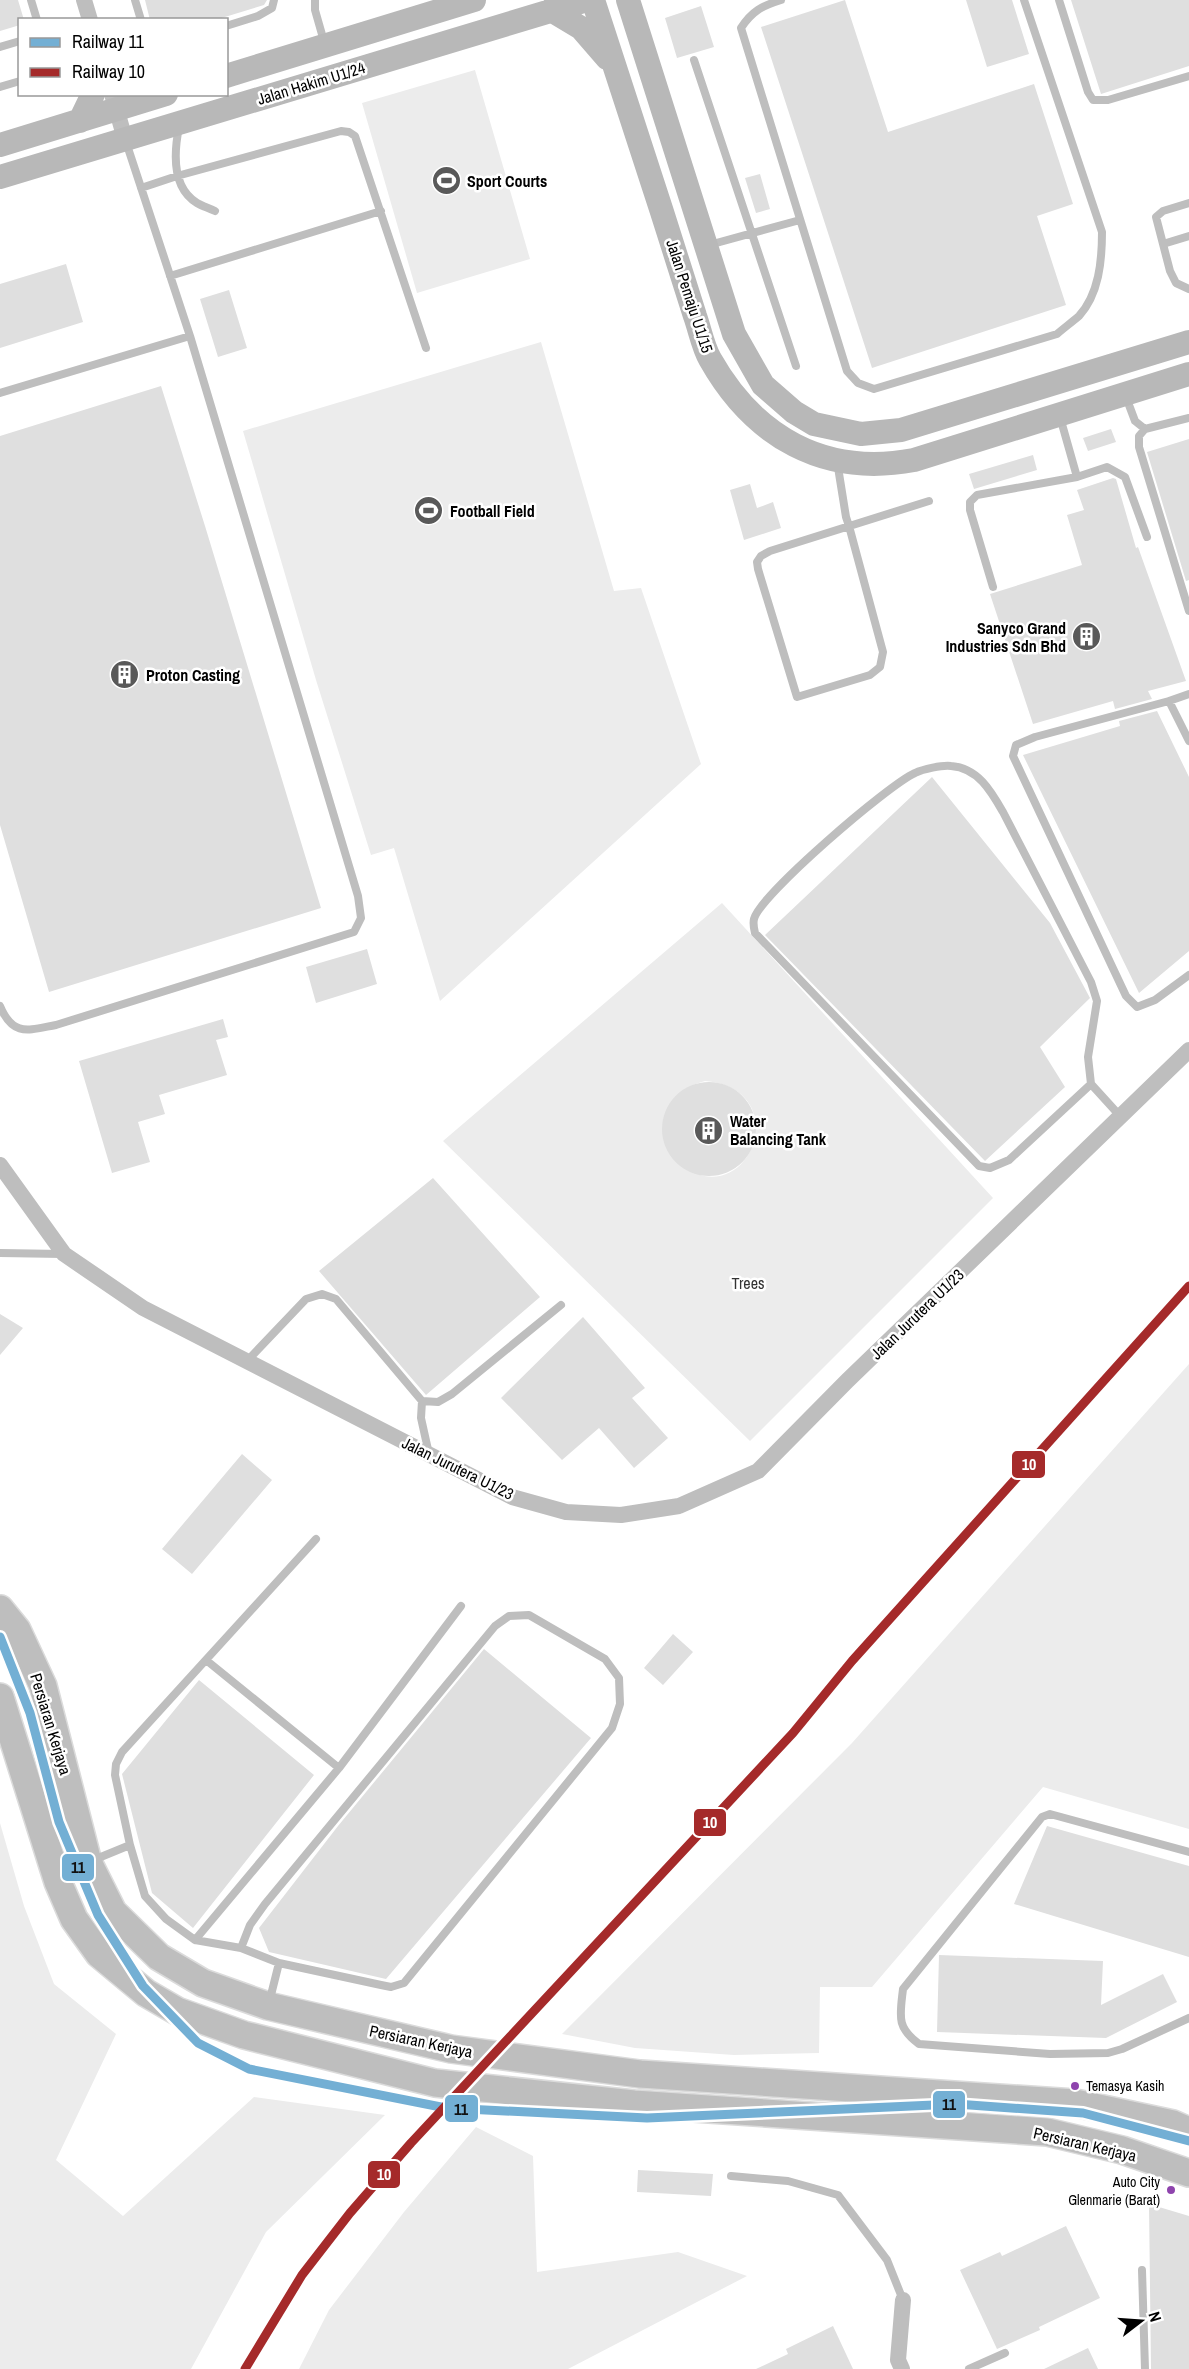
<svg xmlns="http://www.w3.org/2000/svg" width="1189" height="2369" viewBox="0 0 1189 2369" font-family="'Archivo Narrow',sans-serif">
	<rect width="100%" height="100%" fill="#fff"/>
	<path fill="#ececec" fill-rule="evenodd" d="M 475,70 L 530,259 L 417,293 L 362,103 Z
		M 541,342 L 614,591 L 641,588 L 701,764 L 440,1001 L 394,848 L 371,855 L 316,680 L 243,431 Z
		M 722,903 L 993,1198 L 750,1441 L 443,1141 ZM 705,1081 C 788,1088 757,1191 700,1175 C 690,1171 680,1167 673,1158 C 650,1124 668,1091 705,1081 Z
		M 1189,1364 L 1189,1829 L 1043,1787 L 872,1987 L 820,1987 L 819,2053 L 734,2055 L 635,2048 L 562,2034 L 852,1743 Z
		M 0,1823 L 24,1906 L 54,1984 L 116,2034 L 56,2160 L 123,2216 L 254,2097 L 385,2115 L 266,2232 L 191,2369 L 0,2369 Z
		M 476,2127 L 533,2156 L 537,2272 L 678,2252 L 747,2276 L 568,2369 L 299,2369 L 329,2310 L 404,2212 Z"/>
	<path fill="#dfdfdf" d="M 0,0 L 18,0 L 24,20 L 20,20 L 20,25 L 0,31 Z
		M 145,0 L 267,0 L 264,5 L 215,20 L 150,20 Z
		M 845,0 L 888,132 L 1034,84 L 1073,204 L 1037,216 L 1066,305 L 872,368 L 761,27 Z
		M 966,0 L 1012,0 L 1029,54 L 987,67 Z
		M 1071,0 L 1189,0 L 1189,66 L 1101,94 Z
		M 701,6 L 714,47 L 677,58 L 665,18 Z
		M 760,174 L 770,209 L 756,213 L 745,178 Z
		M 66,264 L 83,322 L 0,348 L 0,284 Z
		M 229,290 L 247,348 L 218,357 L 200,299 Z
		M 161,386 L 205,526 L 321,908 L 49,992 L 0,825 L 0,436 Z
		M 1111,429 L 1116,442 L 1088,451 L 1083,438 Z
		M 1189,439 L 1189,580 L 1186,581 L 1147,452 Z
		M 1033,455 L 1037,470 L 974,489 L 969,474 Z
		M 1113,478 L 1116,479 L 1136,548 L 1138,547 L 1186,681 L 1148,691 L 1152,699 L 1115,709 L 1113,701 L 1033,724 L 990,594 L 1082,565 L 1067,515 L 1084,510 L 1077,490 Z
		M 750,484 L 757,508 L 773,502 L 781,528 L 744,540 L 730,490 Z
		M 1157,711 L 1189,777 L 1189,951 L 1139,993 L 1023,755 L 1120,726 L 1119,721 Z
		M 932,777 L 1050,923 L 1090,998 L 1040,1047 L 1065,1087 L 985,1161 L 765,935 Z
		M 367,949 L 377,984 L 316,1003 L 306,967 Z
		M 223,1019 L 228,1037 L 216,1040 L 227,1075 L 159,1095 L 165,1114 L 138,1122 L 150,1162 L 112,1173 L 79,1061 Z
		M662 1129a47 47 0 1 1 94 0a47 47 0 1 1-94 0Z
		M 433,1178 L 540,1297 L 426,1395 L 319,1271 Z
		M 0,1314 L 23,1328 L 0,1355 Z
		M 583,1317 L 645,1388 L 632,1398 L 668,1438 L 634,1468 L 599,1428 L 562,1460 L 501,1398 Z
		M 242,1454 L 272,1480 L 192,1574 L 162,1549 Z
		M 673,1634 L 693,1652 L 663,1685 L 644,1668 Z
		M 484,1649 L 591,1738 L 386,1979 L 269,1952 L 259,1928 L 338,1826 Z
		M 199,1680 L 314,1775 L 193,1928 L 152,1893 L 122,1774 Z
		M 1047,1826 L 1189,1866 L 1189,1957 L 1014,1904 Z
		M 939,1955 L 1103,1961 L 1101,2005 L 1163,1974 L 1177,2002 L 1106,2038 L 937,2032 Z
		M 638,2170 L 713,2174 L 711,2196 L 637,2192 Z
		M 1149,2204 L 1189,2216 L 1189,2369 L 1151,2369 Z
		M 1066,2226 L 1100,2298 L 1039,2327 L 1040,2330 L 997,2349 L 960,2270 L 1000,2252 L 1002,2256 Z
		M 833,2326 L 853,2369 L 756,2369 L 788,2354 L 786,2349 Z
		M 1088,2348 L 1098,2369 L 1044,2369 Z"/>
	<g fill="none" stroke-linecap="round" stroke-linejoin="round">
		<defs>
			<path id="primary" d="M 0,1609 L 17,1630 L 43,1686 L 88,1862 L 113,1912 L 159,1957 L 203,1983 L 268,2006 L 451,2049 L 640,2074 L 1075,2103 L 1173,2124 L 1189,2131
				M 0,1697 L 58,1882 L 74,1919 L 99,1954 L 146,1993 L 177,2011 L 244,2035 L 435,2083 L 634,2104 L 1047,2132 L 1122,2150 L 1189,2173"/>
		</defs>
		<use href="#primary" stroke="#dbdbdb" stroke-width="30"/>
		<path stroke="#bebebe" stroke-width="8" d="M 31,0 L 37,20
			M 135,0 L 141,20
			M 315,0 L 315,10 L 325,45
			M 781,0 C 762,6 752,11 741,28 L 847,371 L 858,383 L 874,389 L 1057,334 C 1064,328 1072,322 1079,316 C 1099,294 1102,261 1102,232 L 1024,0
			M 1059,0 L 1088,92 L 1093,100 L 1108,100 L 1189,76
			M 226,26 L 258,16 L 272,8 L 274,0
			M 0,47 L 20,41
			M 694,60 L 796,366
			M 0,87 L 20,81
			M 179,127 C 174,152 171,187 197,203 C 202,206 209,208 215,211
			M 141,188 L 177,176 L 341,131 L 349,132 L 355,136 L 426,348
			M 1189,236 L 1163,244 L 1170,271 L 1176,283 L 1189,289
			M 1163,244 L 1156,217 L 1163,211 L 1189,203
			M 709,245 L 800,220
			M 170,276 L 381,211
			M 0,393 L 190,336
			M 1126,397 L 1135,421 L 1145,429
			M 1060,417 L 1077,477 L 1107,467 L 1125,477 L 1147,537
			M 1189,418 L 1145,429 L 1139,436 L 1139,447 L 1189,611
			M 837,461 L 846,517 L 849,526 L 883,652 L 880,667 L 870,675 L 797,697 L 758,569 L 757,562 L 761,556 L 770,551 L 929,501
			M 993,587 L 970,510 L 970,502 L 977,495 L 1077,477
			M 1169,701 L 1189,694
			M 1189,741 L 1169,701 L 1035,737 L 1016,745 L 1013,756 L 1126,996 L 1137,1007 L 1155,1000 L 1189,975
			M 0,1006 C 13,1037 28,1030 56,1025 L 354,932 L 361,918 L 358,896 L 190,336 L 126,142
			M 1091,1084 L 1009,1160 L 990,1168 L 979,1166 L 755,933 C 754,929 753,923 754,919 C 760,895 888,785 915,773 C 923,769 942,765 951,766 C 978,768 991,791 1003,812 L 1091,982 L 1097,1001 L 1088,1057 L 1091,1084 L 1121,1117
			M 0,1253 L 63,1254
			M 247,1361 L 306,1299 L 322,1294 L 336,1299 L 422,1401 L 438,1402 L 452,1394 L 561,1305
			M 422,1401 L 421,1418 L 429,1454
			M 206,1660 L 339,1768
			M 130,1845 L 145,1896 L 166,1919 L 195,1940 L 241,1948 L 279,1963 L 381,1985 L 391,1987 L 404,1983 L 612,1728 L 620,1704 L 619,1678 L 605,1659 L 529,1615 L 509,1616 L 495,1626 L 265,1904 L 250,1925 L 241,1948
			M 1189,1852 L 1050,1814 L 1042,1817 L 903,1989 C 900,2016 896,2027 919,2044 L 1050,2054 L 1108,2053 L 1122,2049 L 1189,2018
			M 91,1861 L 130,1845 L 115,1775 L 116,1764 L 122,1752 L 316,1539
			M 195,1940 L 339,1768 L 461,1606
			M 269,2003 L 279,1963
			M 731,2176 L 788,2181 L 838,2195 L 887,2260 L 903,2300
			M 1142,2270 L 1145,2369
			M 969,2369 L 1005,2353"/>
		<path stroke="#bebebe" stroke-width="16" d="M 84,0 L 90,20
			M 112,94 L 125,139
			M 0,1165 L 64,1254 L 143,1308 L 512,1497 L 566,1512 L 621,1515 L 679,1506 L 758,1471 L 847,1381 L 1189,1050
			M 902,2369 L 898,2360 L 903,2300"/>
		<path stroke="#b8b8b8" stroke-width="24" d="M 593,0 C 616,71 639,141 662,212 C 673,247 684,281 695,316 C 700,330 703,347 710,359 C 754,437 824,477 914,460 L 1189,374
			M 628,0 L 734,334 L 763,385 L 794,412 L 814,424 L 861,434 L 901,430 L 1189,342
			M 551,10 L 581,28 L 607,58
			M 226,76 L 474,0
			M 80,121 L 93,94
			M 0,145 L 166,94
			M 0,177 L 587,0"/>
		<use href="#primary" stroke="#bebebe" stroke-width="27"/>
		<defs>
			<path id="rail-1" d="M 0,1637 L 30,1713 L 59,1822 L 98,1915 L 143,1986 L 198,2043 L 249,2069 L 446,2108 L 647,2118 L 956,2104 L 1083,2113 L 1189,2141"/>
			<path id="rail-2" d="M 245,2369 L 302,2275 L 350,2213 L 411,2143 L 793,1733 L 852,1661 L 1189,1286"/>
		</defs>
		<use href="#rail-1" stroke="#fff" stroke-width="14"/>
		<use href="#rail-2" stroke="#fff" stroke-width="14"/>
		<use href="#rail-1" stroke="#73afd4" stroke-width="9"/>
		<use href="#rail-2" stroke="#a52a2a" stroke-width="9"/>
	</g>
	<defs>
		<symbol id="stadium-disc" viewBox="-11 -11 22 22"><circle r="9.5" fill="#595959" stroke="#fff"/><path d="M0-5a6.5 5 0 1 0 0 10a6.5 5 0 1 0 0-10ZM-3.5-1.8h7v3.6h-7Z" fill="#fff"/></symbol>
		<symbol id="building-disc" viewBox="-11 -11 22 22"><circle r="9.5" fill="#595959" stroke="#fff"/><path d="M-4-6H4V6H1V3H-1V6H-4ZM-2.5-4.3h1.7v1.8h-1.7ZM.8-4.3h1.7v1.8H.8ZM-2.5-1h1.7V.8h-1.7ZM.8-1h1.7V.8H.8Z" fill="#fff"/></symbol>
	</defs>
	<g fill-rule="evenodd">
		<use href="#stadium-disc" x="430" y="164" width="33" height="33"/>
		<use href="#stadium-disc" x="412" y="494" width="33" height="33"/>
		<use href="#building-disc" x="1070" y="620" width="33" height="33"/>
		<use href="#building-disc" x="108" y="658" width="33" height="33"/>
		<use href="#building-disc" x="692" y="1114" width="33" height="33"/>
	</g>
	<g fill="#8e44ad" stroke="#fff" stroke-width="2">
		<circle cx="1075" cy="2086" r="5"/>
		<circle cx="1171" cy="2190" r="5"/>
	</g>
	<g text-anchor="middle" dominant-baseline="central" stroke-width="5" stroke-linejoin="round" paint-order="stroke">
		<g font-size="14" fill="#000" stroke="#fff" text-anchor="start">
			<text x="1086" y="2086">Temasya Kasih</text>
			<text x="1160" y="2182" text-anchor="end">Auto City<tspan x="1160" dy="18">Glenmarie (Barat)</tspan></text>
		</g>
		<g font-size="16" fill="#000" stroke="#fff">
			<text transform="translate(311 83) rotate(-17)">Jalan Hakim U1/24</text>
			<text transform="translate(690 296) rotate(72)">Jalan Pemaju U1/15</text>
			<text transform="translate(917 1314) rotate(-44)">Jalan Jurutera U1/23</text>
			<text transform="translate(458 1468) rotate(26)">Jalan Jurutera U1/23</text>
			<text transform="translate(51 1724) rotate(73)">Persiaran Kerjaya</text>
			<text transform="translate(421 2041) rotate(12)">Persiaran Kerjaya</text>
			<text transform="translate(1085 2144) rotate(13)">Persiaran Kerjaya</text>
		</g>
		<g font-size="16" font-weight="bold" fill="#000" stroke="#fff" text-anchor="start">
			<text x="467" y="181">Sport Courts</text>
			<text x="450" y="511">Football Field</text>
			<text x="1066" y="628" text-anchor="end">Sanyco Grand<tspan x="1066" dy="18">Industries Sdn Bhd</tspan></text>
			<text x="146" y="675">Proton Casting</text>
			<text x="730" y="1121">Water<tspan x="730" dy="18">Balancing Tank</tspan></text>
		</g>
		<g font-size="16" fill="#333" stroke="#fff">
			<text x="748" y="1283">Trees</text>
		</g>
	</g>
	<g stroke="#fff" stroke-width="2">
		<rect x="1011" y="1450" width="35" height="29" rx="6" fill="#a52a2a"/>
		<rect x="693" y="1808" width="34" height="29" rx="6" fill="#a52a2a"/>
		<rect x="61" y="1853" width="34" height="29" rx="6" fill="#73afd4"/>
		<rect x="932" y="2090" width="34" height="29" rx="6" fill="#73afd4"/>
		<rect x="444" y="2094" width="35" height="29" rx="6" fill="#73afd4"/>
		<rect x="367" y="2160" width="34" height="29" rx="6" fill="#a52a2a"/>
	</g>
	<g font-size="16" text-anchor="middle" font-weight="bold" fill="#fff">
		<text x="1029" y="1470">10</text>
		<text x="710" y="1828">10</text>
		<text x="384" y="2180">10</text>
	</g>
	<g font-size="16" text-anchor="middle" font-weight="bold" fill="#111">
		<text x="78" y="1873">11</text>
		<text x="949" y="2110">11</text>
		<text x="461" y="2115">11</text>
	</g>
	<rect x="18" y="18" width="210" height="78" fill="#ffffff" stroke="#999999" stroke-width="1.5"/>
	<rect x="30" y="38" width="30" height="9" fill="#73afd4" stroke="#999999" stroke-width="1.5"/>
	<text x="72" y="48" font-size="18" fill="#000000">Railway 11</text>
	<rect x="30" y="68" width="30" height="9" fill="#a52a2a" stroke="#999999" stroke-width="1.5"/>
	<text x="72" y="78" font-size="18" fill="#000000">Railway 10</text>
	<g transform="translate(1141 2321) rotate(73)" stroke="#ffffff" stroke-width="4.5" paint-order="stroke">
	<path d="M0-4.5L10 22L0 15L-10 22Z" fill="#000000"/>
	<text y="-9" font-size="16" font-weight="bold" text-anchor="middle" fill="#000000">N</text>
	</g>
</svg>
